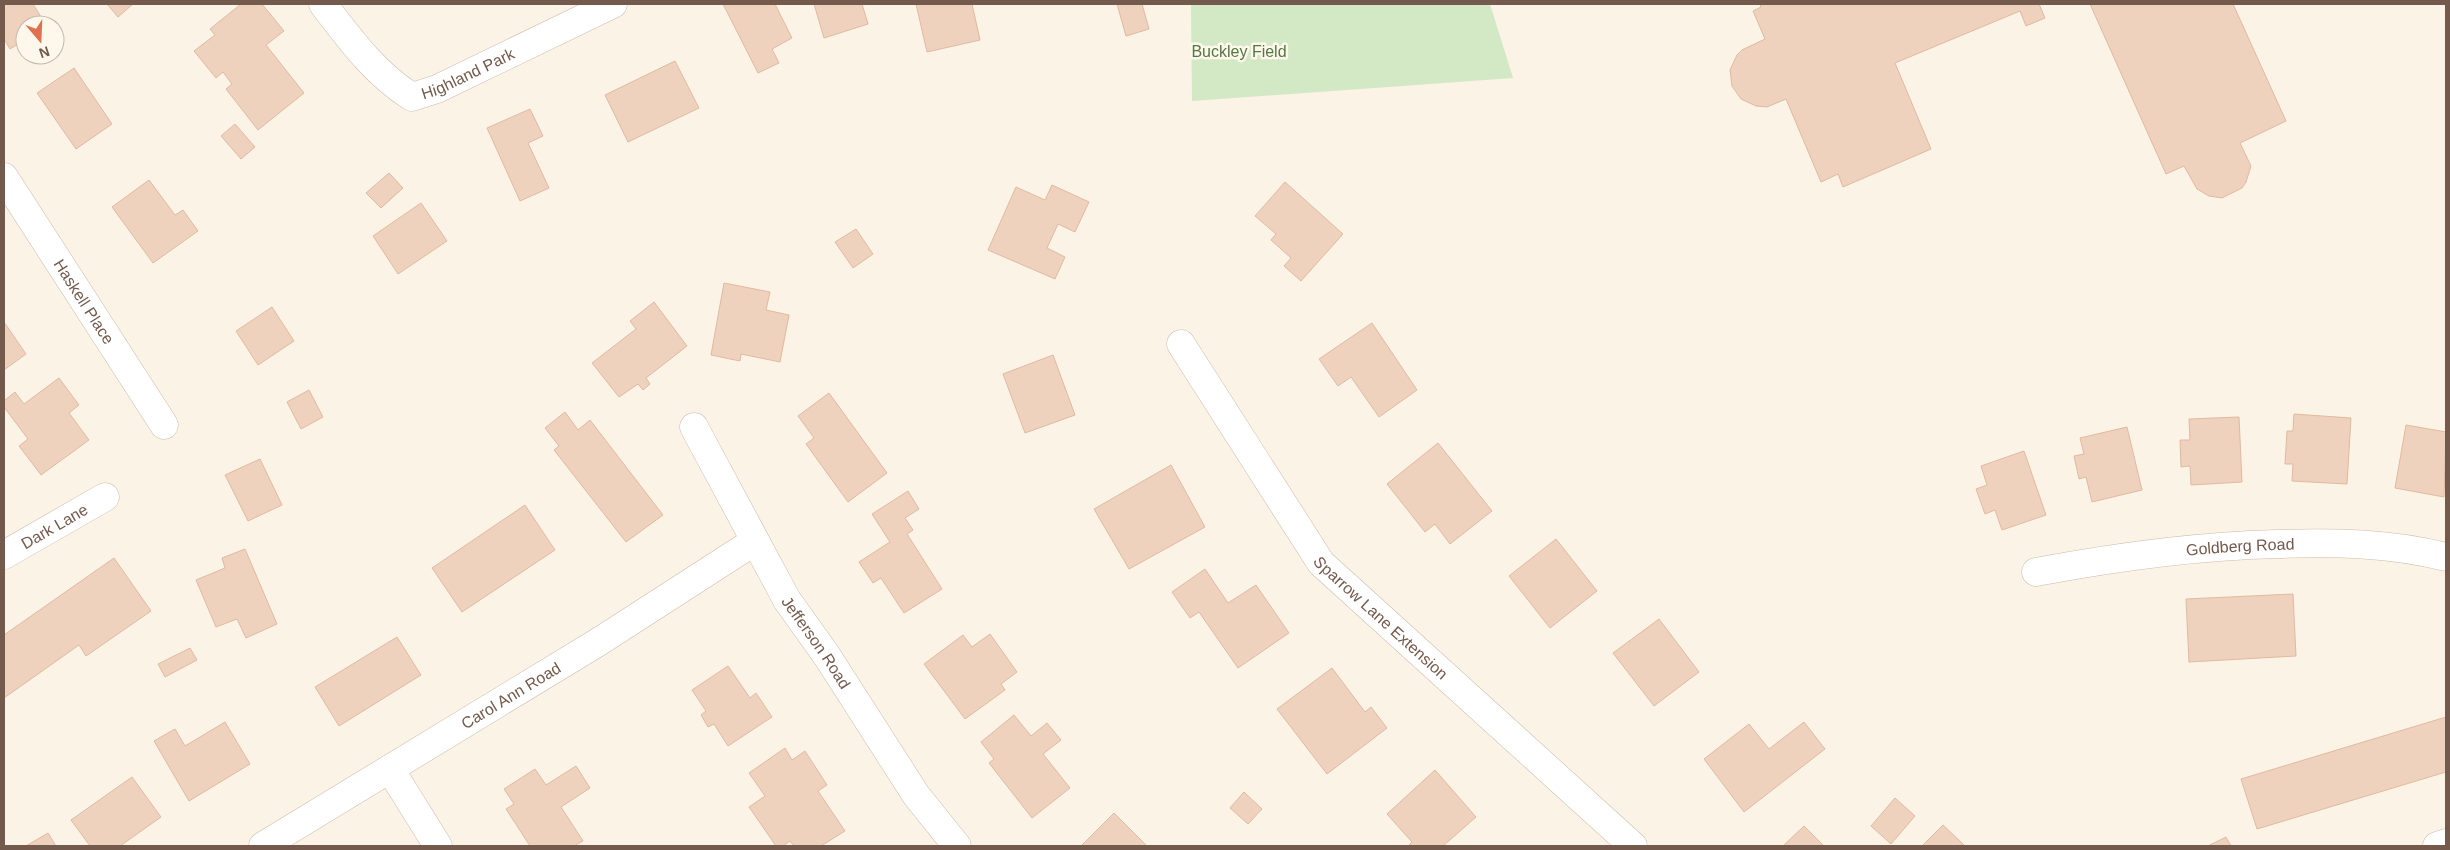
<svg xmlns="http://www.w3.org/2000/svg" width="2450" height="850" viewBox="0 0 2450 850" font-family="Helvetica,sans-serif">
	<rect width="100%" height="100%" fill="#fbf3e5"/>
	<path fill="#d3e8c4" d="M 1191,4 L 1490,4 L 1513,78 L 1192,101 Z"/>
	<path fill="#efd2be" stroke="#e1b99f" d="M 4,4 L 33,4 L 46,25 L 25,25 L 25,40 L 10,49 L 4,39 Z
		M 107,4 L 133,4 L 118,17 Z
		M 241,4 L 262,4 L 284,31 L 266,45 L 304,93 L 258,130 L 226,89 L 232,84 L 223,72 L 216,78 L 194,51 L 215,35 L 210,29 Z
		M 723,4 L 775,4 L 792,38 L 772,49 L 779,63 L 758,73 Z
		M 814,4 L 862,4 L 868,24 L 824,38 Z
		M 916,4 L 972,4 L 980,40 L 927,52 Z
		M 1117,4 L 1142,4 L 1149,29 L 1126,36 Z
		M 1760,4 L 2039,4 L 2045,18 L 2026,26 L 2020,11 L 1895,63 L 1931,149 L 1843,187 L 1838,174 L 1821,182 L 1786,99 L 1767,107 L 1756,106 L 1741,99 L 1732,86 L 1730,70 L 1737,55 L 1742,50 L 1765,39 L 1753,11 L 1761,7 Z
		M 2090,4 L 2233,4 L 2286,121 L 2240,143 L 2251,166 L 2246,182 L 2242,188 L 2222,198 L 2209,196 L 2197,189 L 2184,166 L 2166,174 Z
		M 675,61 L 699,108 L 628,142 L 605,95 Z
		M 74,68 L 112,124 L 76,149 L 37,93 Z
		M 530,109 L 543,136 L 528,143 L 549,188 L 520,201 L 487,128 Z
		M 235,124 L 255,147 L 241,159 L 221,136 Z
		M 389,173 L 403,188 L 381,208 L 366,193 Z
		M 149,180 L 175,215 L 183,210 L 198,231 L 153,263 L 112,207 Z
		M 1285,182 L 1343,234 L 1301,281 L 1284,266 L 1291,258 L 1271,240 L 1276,234 L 1255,216 Z
		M 1052,185 L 1089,202 L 1075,232 L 1058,224 L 1047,248 L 1065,257 L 1055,279 L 988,250 L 1016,187 L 1045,200 Z
		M 421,203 L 447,241 L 398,274 L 373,236 Z
		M 856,229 L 873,254 L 853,268 L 835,242 Z
		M 724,283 L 770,292 L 766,310 L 789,315 L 780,362 L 741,354 L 740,361 L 711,355 Z
		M 654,302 L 687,346 L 646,378 L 650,384 L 643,390 L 638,384 L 619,397 L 592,363 L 636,329 L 630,321 Z
		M 272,307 L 294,341 L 258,365 L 236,331 Z
		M 4,322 L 26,354 L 4,370 Z
		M 1372,323 L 1417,390 L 1379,417 L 1351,377 L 1338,386 L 1319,359 Z
		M 1053,355 L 1075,415 L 1025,433 L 1003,374 Z
		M 59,378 L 79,405 L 69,413 L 89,440 L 41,475 L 19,446 L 28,439 L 4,407 L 4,401 L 15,392 L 24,404 Z
		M 309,390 L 323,417 L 301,429 L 287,402 Z
		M 829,393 L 887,473 L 848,502 L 806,444 L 814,438 L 798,416 Z
		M 565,412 L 578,430 L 590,420 L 663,515 L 626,542 L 554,450 L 559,446 L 545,428 Z
		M 2294,414 L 2351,418 L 2347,484 L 2292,481 L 2293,464 L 2285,464 L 2287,431 L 2293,431 Z
		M 2239,417 L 2242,482 L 2191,485 L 2190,466 L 2181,467 L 2180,440 L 2190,440 L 2189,419 Z
		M 2406,425 L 2446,432 L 2444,497 L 2395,488 Z
		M 2127,427 L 2142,490 L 2092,502 L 2086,477 L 2079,479 L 2074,456 L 2084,454 L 2080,438 Z
		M 1438,443 L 1492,511 L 1450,544 L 1435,524 L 1425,532 L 1387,484 Z
		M 2024,451 L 2046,515 L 2002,530 L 1995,510 L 1985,514 L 1976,489 L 1987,485 L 1981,466 Z
		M 260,459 L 282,505 L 248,521 L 225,475 Z
		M 1171,465 L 1205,527 L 1129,569 L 1094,509 Z
		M 908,491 L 919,509 L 905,518 L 913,530 L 907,534 L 942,589 L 904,613 L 881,578 L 873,583 L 859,562 L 890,542 L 872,514 Z
		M 525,505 L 555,550 L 462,612 L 432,568 Z
		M 1556,539 L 1597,591 L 1550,628 L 1509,576 Z
		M 245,549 L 277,624 L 246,638 L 237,619 L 216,627 L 196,580 L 225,568 L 222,558 Z
		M 114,558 L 151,611 L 86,656 L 79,645 L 4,698 L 4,635 Z
		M 1205,569 L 1228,603 L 1256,585 L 1289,633 L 1238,668 L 1199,612 L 1190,618 L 1172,592 Z
		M 2293,594 L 2296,656 L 2189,662 L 2186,599 Z
		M 1659,619 L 1699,672 L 1654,706 L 1613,653 Z
		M 990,634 L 1017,672 L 1001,684 L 1005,690 L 965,719 L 924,664 L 963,635 L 972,647 Z
		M 397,637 L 421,675 L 339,726 L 315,687 Z
		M 190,648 L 197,660 L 165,677 L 158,664 Z
		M 728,666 L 750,698 L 756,693 L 772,717 L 728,746 L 714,724 L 708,727 L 701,715 L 706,711 L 692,690 Z
		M 1332,668 L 1365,712 L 1371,707 L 1387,728 L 1327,774 L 1277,709 Z
		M 1014,715 L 1031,736 L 1047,723 L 1061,740 L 1043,754 L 1070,788 L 1032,818 L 989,763 L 994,759 L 981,742 Z
		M 2446,717 L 2446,772 L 2257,829 L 2241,779 Z
		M 225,722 L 250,764 L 189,801 L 154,741 L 175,729 L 185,746 Z
		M 1804,722 L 1825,749 L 1744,812 L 1704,759 L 1749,724 L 1769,749 Z
		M 785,748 L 792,760 L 805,751 L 827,785 L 818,791 L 845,831 L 821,846 L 794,846 L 790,841 L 783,846 L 776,846 L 749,807 L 765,796 L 749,773 Z
		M 576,766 L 590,788 L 561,807 L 583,841 L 574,846 L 530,846 L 506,809 L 514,804 L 504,789 L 535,769 L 546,785 Z
		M 1435,770 L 1476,817 L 1443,846 L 1408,846 L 1412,842 L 1387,814 Z
		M 132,777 L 161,817 L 120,846 L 90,846 L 71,820 Z
		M 1244,792 L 1262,809 L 1248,824 L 1230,808 Z
		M 1895,798 L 1915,816 L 1891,844 L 1871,826 Z
		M 1114,813 L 1147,846 L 1081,846 Z
		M 1943,825 L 1964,845 L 1962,846 L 1922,846 Z
		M 1804,826 L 1824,846 L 1783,846 Z
		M 48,833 L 56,846 L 26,846 Z
		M 2226,837 L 2231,846 L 2208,846 Z"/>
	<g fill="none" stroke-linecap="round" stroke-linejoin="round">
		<defs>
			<g id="minor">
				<path id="s1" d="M 323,4 C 349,38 375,74 412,97 L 437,89 L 613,4"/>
				<path id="s2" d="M 4,177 L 164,425"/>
				<path id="s3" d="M 1181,344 L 1321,563 L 1633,846"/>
				<path id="s4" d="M 694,427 L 787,600 L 827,656 L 916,795 L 957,846"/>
				<path id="s5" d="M 4,555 L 105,497"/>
				<path id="s6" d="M 2036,572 C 2116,557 2195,546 2277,544 C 2334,542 2391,543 2446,557"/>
				<path d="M 390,769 L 438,846"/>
				<path id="s7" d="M 263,846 L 600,641 L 755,541"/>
				<path d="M 2437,846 L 2446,843"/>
			</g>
		</defs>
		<use href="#minor" stroke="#ccbbac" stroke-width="29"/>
		<use href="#minor" stroke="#fff" stroke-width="28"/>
	</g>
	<g text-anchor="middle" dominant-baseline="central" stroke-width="5" stroke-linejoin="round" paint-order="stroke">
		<g font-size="16" fill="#547844" stroke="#fef7eb">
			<text x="1239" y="51">Buckley Field</text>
		</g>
		<g font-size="16" fill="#735a4c" stroke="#fef7eb">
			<text stroke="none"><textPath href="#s1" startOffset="190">Highland Park</textPath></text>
			<text stroke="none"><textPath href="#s2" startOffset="148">Haskell Place</textPath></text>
			<text stroke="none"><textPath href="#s5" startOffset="58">Dark Lane</textPath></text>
			<text stroke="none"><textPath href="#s6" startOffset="206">Goldberg Road</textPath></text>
			<text stroke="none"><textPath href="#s3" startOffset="341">Sparrow Lane Extension</textPath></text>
			<text stroke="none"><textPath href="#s4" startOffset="248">Jefferson Road</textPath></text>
			<text stroke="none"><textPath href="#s7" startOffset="290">Carol Ann Road</textPath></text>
		</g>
	</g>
	<rect width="2450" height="850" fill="none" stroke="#735a4c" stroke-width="10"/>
	<g transform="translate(40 40) rotate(161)"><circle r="24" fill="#fef7eb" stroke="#c6b8ab"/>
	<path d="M0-4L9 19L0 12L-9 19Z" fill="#e07150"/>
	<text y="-8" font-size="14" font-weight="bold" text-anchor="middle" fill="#735a4c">N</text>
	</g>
</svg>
